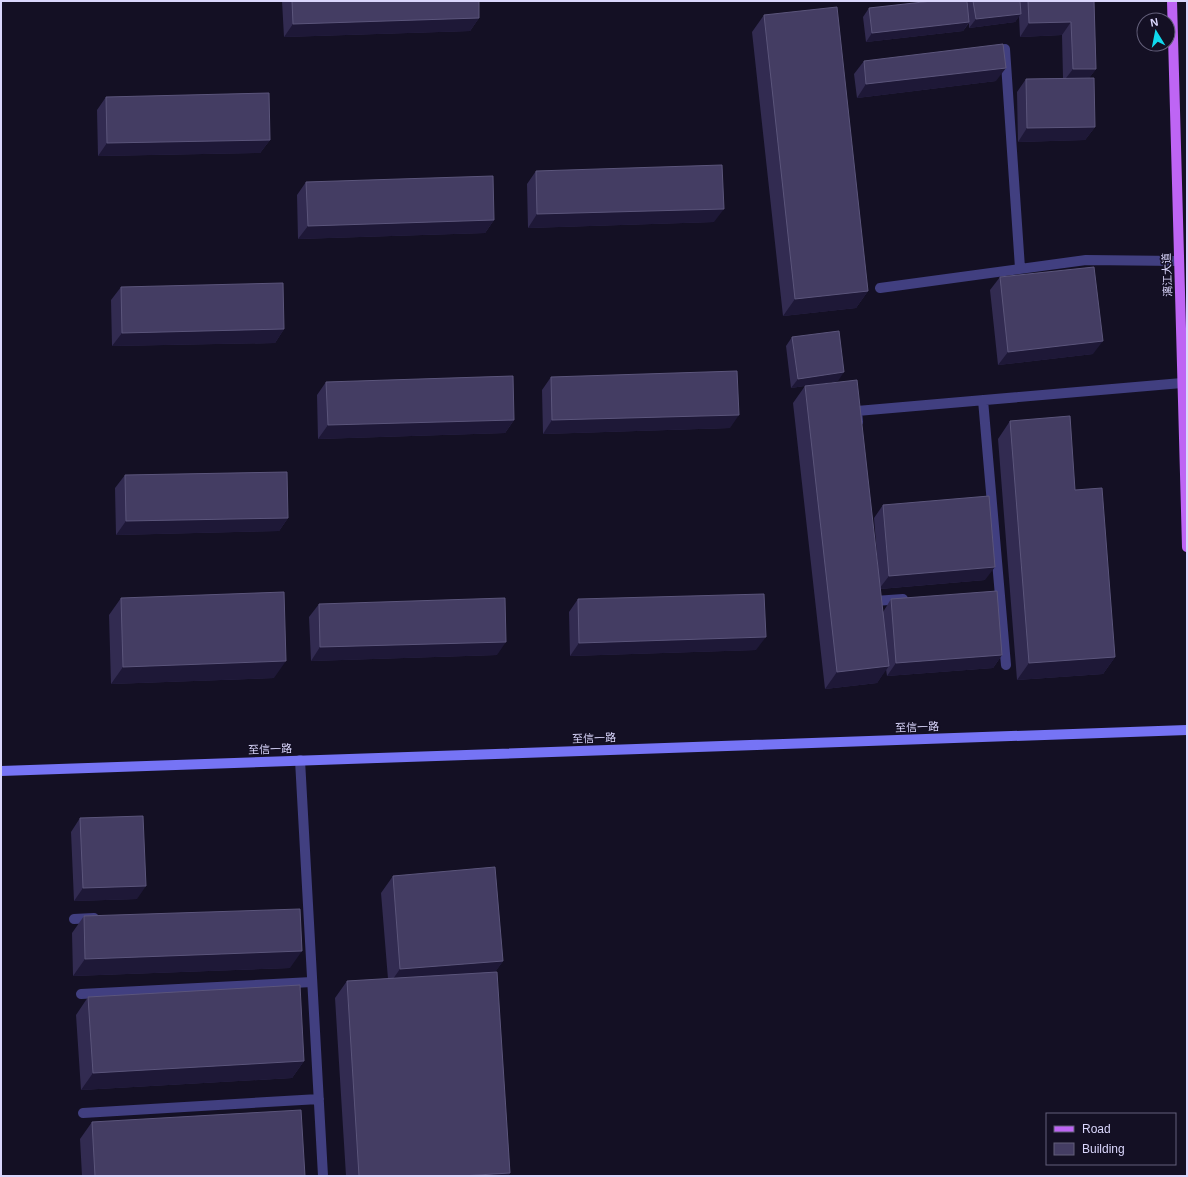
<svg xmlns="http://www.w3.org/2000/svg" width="1188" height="1177" viewBox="0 0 1188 1177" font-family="Arial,'Noto Sans SC',sans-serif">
	<rect width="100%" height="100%" fill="#141024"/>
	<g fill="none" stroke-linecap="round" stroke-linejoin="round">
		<path stroke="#413f80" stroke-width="10" d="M 1005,49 L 1020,268
			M 880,288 L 1086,260 L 1179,261
			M 983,400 L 1006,665
			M 858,422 L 857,411 L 1182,383
			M 875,601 L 903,599
			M 300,760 L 323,1176
			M 74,919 L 94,918
			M 81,994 L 312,982
			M 83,1113 L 319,1099"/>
		<path stroke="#7674f5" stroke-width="10" d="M 1,771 L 1187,730"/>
		<path stroke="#be65f4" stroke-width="10" d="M 1172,1 L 1187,547"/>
	</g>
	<path fill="#322b51" d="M 282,1 L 479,1 L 479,18 L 470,31 L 284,37 Z
		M 969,1 L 1020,1 L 1020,3 L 1022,1 L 1094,1 L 1096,69 L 1089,78 L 1095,127 L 1085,140 L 1018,142 L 1017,92 L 1026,79 L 1063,78 L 1062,35 L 1020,37 L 1019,16 L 1015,22 L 969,28 L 969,23 L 963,31 L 866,42 L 863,17 L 869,8 L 967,4 Z
		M 764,15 L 868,291 L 856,308 L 783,316 L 752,32 Z
		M 864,61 L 996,81 L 857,98 L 854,74 Z
		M 106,97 L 270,140 L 260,153 L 98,156 L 97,110 Z
		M 536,171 L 714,222 L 528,228 L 527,184 Z
		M 306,182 L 494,220 L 485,233 L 298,239 L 297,195 Z
		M 1000,277 L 1093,354 L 998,365 L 990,290 Z
		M 121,287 L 284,329 L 275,343 L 112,346 L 111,300 Z
		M 792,337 L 838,381 L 791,388 L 786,346 Z
		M 551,377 L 730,428 L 543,434 L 542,390 Z
		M 326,382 L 514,420 L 505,433 L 318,439 L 317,395 Z
		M 805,386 L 878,568 L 874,518 L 883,505 L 985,580 L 880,589 L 883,612 L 891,599 L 1002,655 L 993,668 L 887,676 L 886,669 L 877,683 L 825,689 L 793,403 Z
		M 1010,421 L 1075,490 L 1115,657 L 1103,674 L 1017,680 L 998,439 Z
		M 125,475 L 288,518 L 279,531 L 116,535 L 115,488 Z
		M 121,598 L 274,678 L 111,684 L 109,615 Z
		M 578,599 L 756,650 L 570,656 L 569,612 Z
		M 319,604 L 497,655 L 311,661 L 309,617 Z
		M 80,818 L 137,899 L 74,901 L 71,832 Z
		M 393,876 L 503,961 L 495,972 L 510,1173 L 508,1176 L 346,1176 L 335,998 L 347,981 L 388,979 L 381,893 Z
		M 84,916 L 290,968 L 73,976 L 72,933 Z
		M 88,997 L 304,1061 L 292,1078 L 81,1090 L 76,1015 Z
		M 92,1122 L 305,1176 L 82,1176 L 80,1139 Z"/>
	<path fill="#1e1837" d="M 1021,14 L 1015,22 L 969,28 L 976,19 Z
		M 479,18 L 470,31 L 284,37 L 293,24 Z
		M 969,22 L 963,31 L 866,42 L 872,33 Z
		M 1071,22 L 1062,35 L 1020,37 L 1029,23 Z
		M 1006,68 L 996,81 L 857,98 L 866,84 Z
		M 1073,69 L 1096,69 L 1086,82 L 1063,82 Z
		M 1095,127 L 1085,140 L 1018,142 L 1027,128 Z
		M 270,140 L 260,153 L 98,156 L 107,143 Z
		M 724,209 L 714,222 L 528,228 L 537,214 Z
		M 494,220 L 485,233 L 298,239 L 308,226 Z
		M 868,291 L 856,308 L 783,316 L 795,299 Z
		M 284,329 L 275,343 L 112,346 L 122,333 Z
		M 1103,341 L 1093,354 L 998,365 L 1008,352 Z
		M 844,372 L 838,381 L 791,388 L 798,379 Z
		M 739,415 L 730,428 L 543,434 L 552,420 Z
		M 514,420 L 505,433 L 318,439 L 328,425 Z
		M 288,518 L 279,531 L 116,535 L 126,521 Z
		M 995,567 L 985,580 L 879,589 L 889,576 Z
		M 766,637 L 756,650 L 570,656 L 579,643 Z
		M 506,642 L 497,655 L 311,661 L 320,647 Z
		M 1002,655 L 993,668 L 887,676 L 896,663 Z
		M 1115,657 L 1103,674 L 1017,680 L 1029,663 Z
		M 286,661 L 274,678 L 111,684 L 123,667 Z
		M 889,666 L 877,683 L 825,689 L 837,672 Z
		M 146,886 L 137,899 L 74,901 L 83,888 Z
		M 302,951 L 290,968 L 73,976 L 85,959 Z
		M 503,961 L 491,978 L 388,986 L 400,969 Z
		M 304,1061 L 292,1078 L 81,1090 L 93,1073 Z
		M 510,1173 L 508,1176 L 461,1176 Z"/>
	<path fill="#443d63" stroke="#5b557b" d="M 292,1 L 479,1 L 479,18 L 293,24 Z
		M 932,1 L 967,1 L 969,22 L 872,33 L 869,8 Z
		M 973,1 L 1020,1 L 1021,14 L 976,19 Z
		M 1028,1 L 1094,1 L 1096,69 L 1073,69 L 1071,22 L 1029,23 Z
		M 837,7 L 868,291 L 795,299 L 764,15 Z
		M 1003,44 L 1006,68 L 866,84 L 864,61 Z
		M 1094,78 L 1095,127 L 1027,128 L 1026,79 Z
		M 269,93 L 270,140 L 107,143 L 106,97 Z
		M 722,165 L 724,209 L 537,214 L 536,171 Z
		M 493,176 L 494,220 L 308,226 L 306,182 Z
		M 1094,267 L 1103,341 L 1008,352 L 1000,277 Z
		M 283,283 L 284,329 L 122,333 L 121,287 Z
		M 839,331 L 844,372 L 798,379 L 792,337 Z
		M 737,371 L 739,415 L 552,420 L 551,377 Z
		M 513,376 L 514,420 L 328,425 L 326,382 Z
		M 857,380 L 889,666 L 837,672 L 805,386 Z
		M 1070,416 L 1075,490 L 1102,488 L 1115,657 L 1029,663 L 1010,421 Z
		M 287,472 L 288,518 L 126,521 L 125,475 Z
		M 989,496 L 995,567 L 889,576 L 883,505 Z
		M 997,591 L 1002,655 L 896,663 L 891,599 Z
		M 284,592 L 286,661 L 123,667 L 121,598 Z
		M 764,594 L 766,637 L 579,643 L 578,599 Z
		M 505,598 L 506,642 L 320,647 L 319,604 Z
		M 143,816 L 146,886 L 83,888 L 80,818 Z
		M 495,867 L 503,961 L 400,969 L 393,876 Z
		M 300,909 L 302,951 L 85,959 L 84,916 Z
		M 497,972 L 510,1173 L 461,1176 L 359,1176 L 347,981 Z
		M 300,985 L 304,1061 L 93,1073 L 88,997 Z
		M 301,1110 L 305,1176 L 95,1176 L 92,1122 Z"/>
	<g text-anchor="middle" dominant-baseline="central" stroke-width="3" stroke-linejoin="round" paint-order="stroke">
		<g font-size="11" fill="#dad6fc" stroke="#141024">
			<text transform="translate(1167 275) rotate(-92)">漓江大道</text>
			<text transform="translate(917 727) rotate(-2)">至信一路</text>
			<text transform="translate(594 738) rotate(-2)">至信一路</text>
			<text transform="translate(270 749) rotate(-2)">至信一路</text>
		</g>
	</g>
	<rect width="1188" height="1177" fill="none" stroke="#dad6fc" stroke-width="4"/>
	<rect x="1046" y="1113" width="130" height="52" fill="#141024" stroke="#635f7a"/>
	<rect x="1054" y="1126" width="20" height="6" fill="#be65f4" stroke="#635f7a"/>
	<text x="1082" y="1133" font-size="12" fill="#dad6fc">Road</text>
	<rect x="1054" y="1143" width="20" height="12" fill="#443d63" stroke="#635f7a"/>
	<text x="1082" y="1153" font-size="12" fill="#dad6fc">Building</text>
	<g transform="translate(1156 32) rotate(350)"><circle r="19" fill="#141024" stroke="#635f7a"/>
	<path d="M0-3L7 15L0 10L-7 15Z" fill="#10d9ee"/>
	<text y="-6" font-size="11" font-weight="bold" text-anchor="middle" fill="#dad6fc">N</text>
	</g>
</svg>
